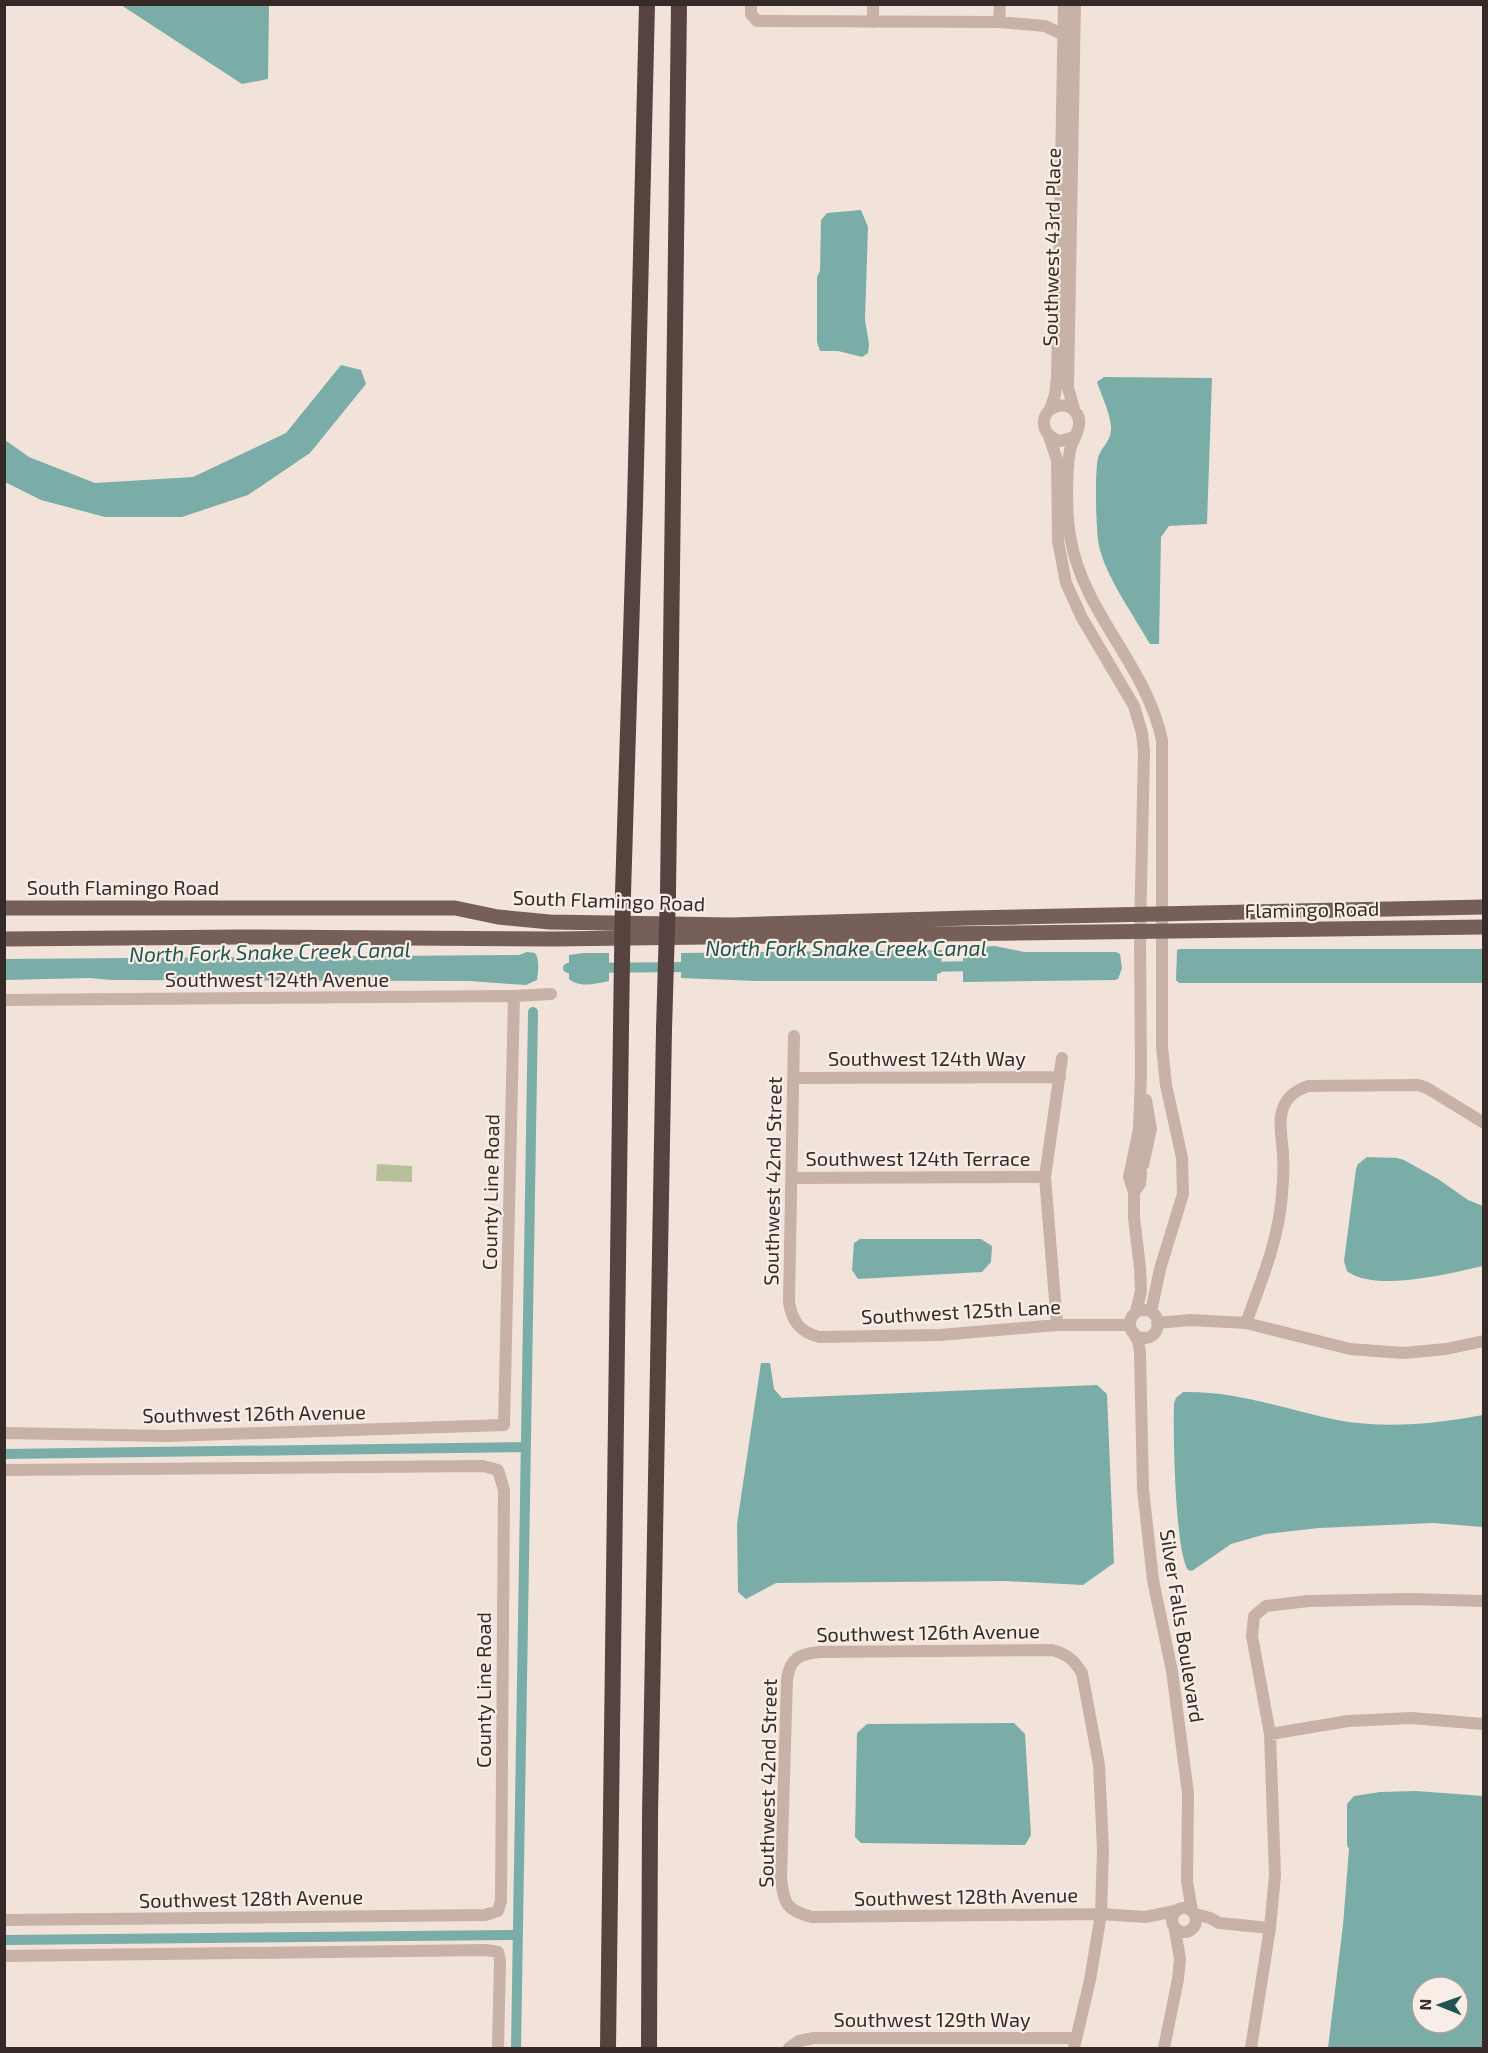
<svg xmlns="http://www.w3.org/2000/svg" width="1488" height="2053" viewBox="0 0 1488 2053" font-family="'Exo 2',sans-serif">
	<rect width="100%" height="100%" fill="#f1e3da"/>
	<path fill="#b8bf9b" d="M 377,1164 L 412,1166 L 412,1182 L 376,1181 Z"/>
	<path fill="#7aada8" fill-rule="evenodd" d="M 121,5 L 269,5 L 268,79 L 242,84 Z
		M 861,210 L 868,227 L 865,320 L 869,344 L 868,353 L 862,357 L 838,351 L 820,351 L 817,342 L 817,277 L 820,271 L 821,220 L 827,213 Z
		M 341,365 L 361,370 L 366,384 L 310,453 L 248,495 L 182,517 L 105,517 L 41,500 L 5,482 L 5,440 L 29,457 L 95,483 L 193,477 L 286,433 Z
		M 1104,377 L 1212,378 L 1207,524 L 1169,526 L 1161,537 L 1159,644 L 1150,644 C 1134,616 1106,577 1099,546 C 1096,534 1094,465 1099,455 C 1104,444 1112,440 1111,426 C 1109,410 1102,397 1097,382 Z
		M 995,946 L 1024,952 L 1116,952 L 1120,954 L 1122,968 L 1118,979 L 1115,980 L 963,982 L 963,948 Z
		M 1180,949 L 1483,949 L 1483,983 L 1179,983 L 1176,980 L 1177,950 Z
		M 942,950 L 941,973 L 937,974 L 937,981 L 756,981 L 681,978 L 681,953 Z
		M 527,952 L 535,953 C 540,960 538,972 537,980 L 526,985 L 469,981 L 111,980 L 90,978 L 5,980 L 5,959 L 519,955 Z
		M 609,953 L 609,981 C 596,984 579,988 569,979 L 569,955 L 583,953 Z
		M 1367,1157 L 1397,1158 L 1404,1160 L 1438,1179 L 1468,1200 L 1483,1206 L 1483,1266 C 1451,1273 1375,1293 1347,1271 L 1344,1261 L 1356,1169 L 1358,1164 Z
		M 860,1239 L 981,1239 L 992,1246 L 991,1262 L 982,1272 L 858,1279 L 852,1270 L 854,1243 Z
		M 761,1363 L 770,1363 L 774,1389 L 782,1398 L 1097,1385 L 1107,1394 L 1114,1563 L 1083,1585 L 1004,1581 L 776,1583 L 746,1599 L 738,1592 L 737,1524 Z
		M 1183,1392 C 1238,1391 1284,1409 1337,1420 C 1385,1429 1435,1424 1483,1415 L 1483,1527 L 1433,1523 L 1319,1528 L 1266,1534 L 1231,1544 L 1192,1571 L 1188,1570 C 1175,1552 1173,1430 1174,1403 L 1176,1398 Z
		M 1014,1723 L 1025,1734 L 1031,1835 L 1025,1845 L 861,1843 L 855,1837 L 857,1733 L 867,1724 Z
		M 1416,1791 L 1483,1796 L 1483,2048 L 1328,2048 L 1343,1925 L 1349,1849 L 1347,1845 L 1347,1804 L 1354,1796 L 1380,1792 ZM 1422,1987 L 1458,1987 L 1458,2023 L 1422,2023 Z"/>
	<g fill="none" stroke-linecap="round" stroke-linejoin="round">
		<path stroke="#7aada8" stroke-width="10" d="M 928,967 L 975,966
			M 568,968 L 693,967
			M 4,1454 L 524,1447
			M 4,1940 L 518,1935
			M 516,2048 L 533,1012"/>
		<path stroke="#c8b1a7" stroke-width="12" d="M 751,4 L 751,14 L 757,21 L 999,22 L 1045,26 L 1064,35
			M 873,22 L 873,4
			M 999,22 L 1000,4
			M 1050,409 L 1055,395 L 1057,378 L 1064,4
			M 1074,409 L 1068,388 L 1075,4
			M 1049,436 L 1057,460 L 1058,541 L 1066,583 L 1082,618 L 1134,706 L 1142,733 L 1144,751 L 1140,932 L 1141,1075 L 1139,1129 L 1129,1177 L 1134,1192 L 1134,1218 L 1140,1268 L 1141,1291 L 1136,1312
			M 1074,437 L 1061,441 C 1034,435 1041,401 1068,406 C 1075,410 1080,416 1079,424 C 1079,432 1072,441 1070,450 C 1066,473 1066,518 1071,541 C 1085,615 1146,665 1162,740 L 1162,1047 L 1166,1085 L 1182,1158 L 1183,1194 L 1160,1269 L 1151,1312
			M 4,1000 L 514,996 L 551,994
			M 794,1036 L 789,1302 C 792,1321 800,1332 819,1337 L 940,1335 L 1057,1325 L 1130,1325
			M 794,1078 L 1060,1077
			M 1143,1165 L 1151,1129 L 1146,1100
			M 792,1178 L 1045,1177
			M 1134,1192 L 1140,1184 L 1141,1173
			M1130 1324a14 14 0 1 1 28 0a14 14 0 1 1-28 0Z
			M 1157,1323 L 1190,1320 L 1246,1323 L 1350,1349 L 1403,1353 L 1446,1349 L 1484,1341
			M 1246,1323 C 1261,1282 1279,1239 1282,1194 C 1283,1182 1284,1169 1283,1157 C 1283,1142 1278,1126 1282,1111 C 1286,1097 1295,1091 1308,1086 L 1418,1085 L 1427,1088 L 1484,1123
			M 1057,1325 L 1045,1177 L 1062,1058
			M 1133,1332 L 1138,1341 L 1140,1352 L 1143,1489 L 1153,1580 L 1172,1671 L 1188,1793 L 1187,1881 L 1192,1911
			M 4,1433 L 168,1436 L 504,1425 L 514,996
			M 4,1470 L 483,1466 L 498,1470 L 504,1490 L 501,1901 L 498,1911 L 485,1915 L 4,1920
			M 1270,1734 L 1348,1721 L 1411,1718 L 1484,1724
			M1172 1920a12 12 0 1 1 24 0a12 12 0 1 1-24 0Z
			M 1195,1914 L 1210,1918 L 1219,1923 L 1270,1928
			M 4,1956 L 486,1950 L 498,1952 L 500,1960 L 498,2048
			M 789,2048 L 799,2041 L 814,2038 L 1076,2038
			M 1074,2048 L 1090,1980 L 1101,1914 L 1103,1849 L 1099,1765 L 1082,1673 C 1074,1660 1067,1654 1052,1650 L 819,1652 C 800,1654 790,1658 787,1679 L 781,1878 C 784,1904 786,1910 812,1917 L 1101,1914 L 1145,1917 L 1175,1911
			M 1164,2048 L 1178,1979 L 1180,1959 L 1175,1930
			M 1251,2048 L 1270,1928 L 1275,1875 L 1270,1734 L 1252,1636 L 1254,1616 L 1266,1606 L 1308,1601 L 1410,1599 L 1484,1601"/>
		<path stroke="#765f59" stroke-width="15" d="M 4,908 L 455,908 L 498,917 L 550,922 L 731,925 L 968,918 L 1484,907
			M 4,939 L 244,937 L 554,939 L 1484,927"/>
		<path stroke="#56423f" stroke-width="16" d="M 623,893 L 635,505 L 647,4
			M 668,894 L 679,4
			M 608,2048 L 621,1027
			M 649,2048 L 650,1817 L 664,1029"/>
		<path stroke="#56423f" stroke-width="16" d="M 621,1027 L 623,893
			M 664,1029 L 668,894"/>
	</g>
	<g text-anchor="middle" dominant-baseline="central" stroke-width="4.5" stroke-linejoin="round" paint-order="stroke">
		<g font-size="20" fill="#352a27" stroke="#f9eee6">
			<text transform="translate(1051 247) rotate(-89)">Southwest 43rd Place</text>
			<text x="123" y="887">South Flamingo Road</text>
			<text transform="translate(609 900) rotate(2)">South Flamingo Road</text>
			<text transform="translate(1312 909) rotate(-1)">Flamingo Road</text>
			<text x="277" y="979">Southwest 124th Avenue</text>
			<text x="927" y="1058">Southwest 124th Way</text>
			<text x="918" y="1158">Southwest 124th Terrace</text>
			<text transform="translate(772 1181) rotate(-89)">Southwest 42nd Street</text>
			<text transform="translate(490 1192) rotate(-89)">County Line Road</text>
			<text transform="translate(961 1311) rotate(-3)">Southwest 125th Lane</text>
			<text transform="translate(254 1413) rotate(-1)">Southwest 126th Avenue</text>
			<text transform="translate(1183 1626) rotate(81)">Silver Falls Boulevard</text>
			<text transform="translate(928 1632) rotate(-1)">Southwest 126th Avenue</text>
			<text transform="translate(483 1690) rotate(-90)">County Line Road</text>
			<text transform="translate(767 1783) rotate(-89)">Southwest 42nd Street</text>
			<text transform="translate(966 1896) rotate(-1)">Southwest 128th Avenue</text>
			<text transform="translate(251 1898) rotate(-1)">Southwest 128th Avenue</text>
			<text x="932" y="2019">Southwest 129th Way</text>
		</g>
		<g font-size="21" font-style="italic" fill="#1e5551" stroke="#f9eee6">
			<text x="846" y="947">North Fork Snake Creek Canal</text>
			<text transform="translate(270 951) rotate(-1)">North Fork Snake Creek Canal</text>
		</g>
	</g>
	<rect width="1488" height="2053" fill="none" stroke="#352a27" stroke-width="12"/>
	<g transform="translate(1440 2005) rotate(271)"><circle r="28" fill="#f9eee6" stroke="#aba09a" stroke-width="1.5"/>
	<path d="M0-4.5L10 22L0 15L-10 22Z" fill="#1e5551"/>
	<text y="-9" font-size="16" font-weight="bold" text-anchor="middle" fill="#352a27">N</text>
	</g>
</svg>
